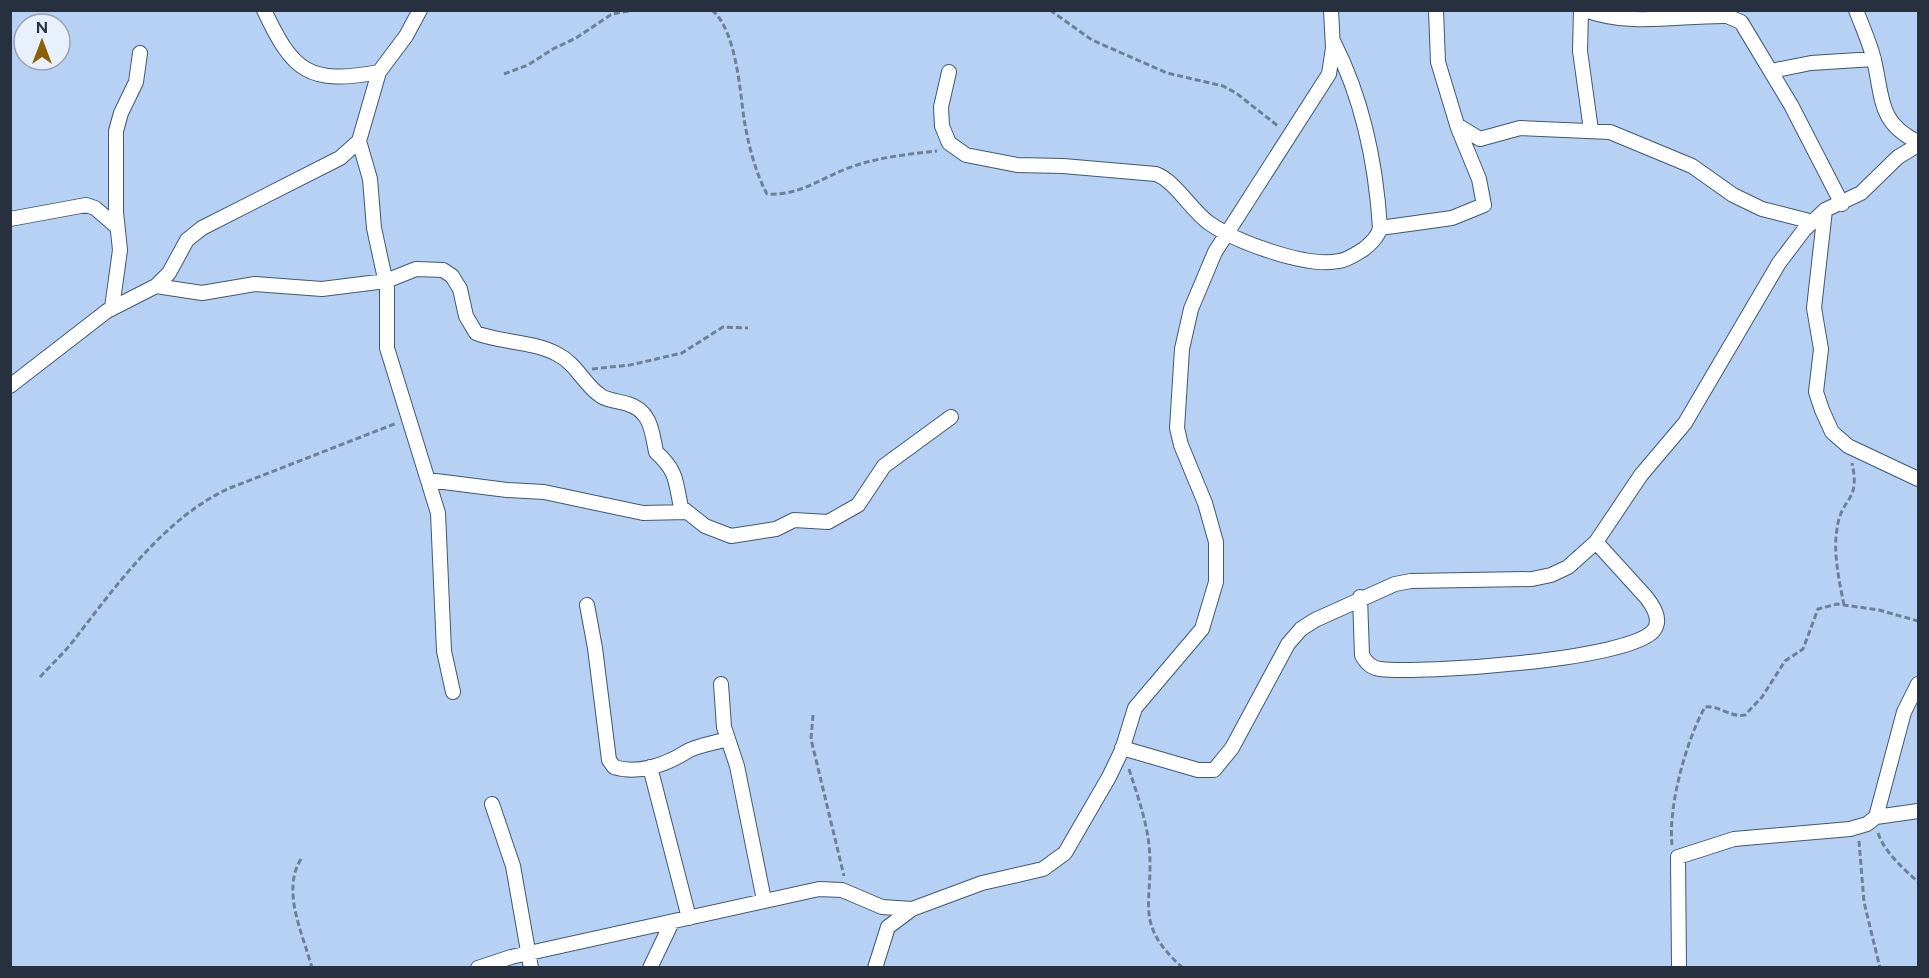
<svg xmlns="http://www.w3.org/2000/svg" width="1929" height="978" viewBox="0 0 1929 978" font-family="Figtree,sans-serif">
	<rect width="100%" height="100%" fill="#b7d1f5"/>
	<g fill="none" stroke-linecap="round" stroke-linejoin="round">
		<defs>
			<path id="minor" d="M 264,10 C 293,72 309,85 379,72
				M 1581,10 L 1580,51 L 1591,130
				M 1585,10 C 1629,27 1681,15 1727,16 L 1741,22 L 1791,105 L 1842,204
				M 1856,10 C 1862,26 1870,43 1874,60 C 1883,98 1878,123 1918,142
				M 1771,71 L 1811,63 L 1874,59
				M 949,72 L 941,107 L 942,126 L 949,143 L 966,155 L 1017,165 L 1063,166 L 1156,174 C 1175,181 1191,210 1209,223 C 1236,242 1307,268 1339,261 C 1348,260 1357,253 1364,249 C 1371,243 1378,237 1380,228 C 1376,164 1363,100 1334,43
				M 1457,125 L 1480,139 L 1520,128 L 1610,132 L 1692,166 L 1733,195 L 1762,209 L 1813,222
				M 359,141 L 370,179 L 374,228 L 387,288 L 387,348 L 438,513 L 444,651 L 453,692
				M 1825,210 L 1814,308 L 1821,349 L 1816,392 L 1822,410 L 1832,432 L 1848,446 L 1918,479
				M 10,219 L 86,205 L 95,208 L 117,227
				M 1380,228 L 1452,218 L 1484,205 L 1479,179 L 1458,128 L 1438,62 L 1436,10
				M 156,286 L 202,293 L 255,284 L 322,289 L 386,281 L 416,269 L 443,270 L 452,276 L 460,289 L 466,316 L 476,333 C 502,343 532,341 557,354 C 577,364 584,385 601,396 C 609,401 619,401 628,404 C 651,411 652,432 656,452 C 678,472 675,481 681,507 L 705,526 L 731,536 L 776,529 L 794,520 L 828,522 L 858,505 L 884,466 L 951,417
				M 112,308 L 120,250 L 116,212 L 116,131 L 121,113 L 136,82 L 140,53
				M 10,386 L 107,311 L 156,286 L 169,273 L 187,240 L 202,228 L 340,158 L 359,141 L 379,72 L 406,36 L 420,10
				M 428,480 L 507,490 L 544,492 L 643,513 L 686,512
				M 1360,597 L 1362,655 C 1366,663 1372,668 1380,669 C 1420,674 1632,660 1654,630 C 1662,619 1653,606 1646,597 L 1596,542
				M 587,605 L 595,648 L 609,760 L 614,767 C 638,775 667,764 686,752 C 697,745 715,743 728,739
				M 721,684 L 724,727 L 737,766 L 764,900
				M 1122,748 L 1198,770 L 1214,770 L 1232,748 L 1288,644 L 1301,629 L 1315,620 L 1395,584 L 1411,581 L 1532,579 L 1551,575 L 1568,567 L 1596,542 L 1641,475 L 1685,423 L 1779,263 L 1804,230 L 1825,210 L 1861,193 L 1898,157 L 1918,145
				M 650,767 L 689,918
				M 492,804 L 513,866 L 531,968
				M 1876,817 L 1918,811
				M 478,968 L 511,957 L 819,889 L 842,890 L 882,907 L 912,909
				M 650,968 L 672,922
				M 875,968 L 888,927 L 912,909 L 982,883 L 1043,869 L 1065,853 L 1109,777 L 1122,750 L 1135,708 L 1202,629 L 1216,582 L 1216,542 L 1205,503 L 1181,445 L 1177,428 L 1182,349 L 1191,309 L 1215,252 L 1329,74 L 1333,48 L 1331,10
				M 1679,968 L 1678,857 L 1734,839 L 1850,829 L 1867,824 L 1876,817 L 1904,712 L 1918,684"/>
		</defs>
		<use href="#minor" stroke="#405775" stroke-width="16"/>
		<path stroke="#6e8099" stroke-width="3" stroke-dasharray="6 3" stroke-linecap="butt" d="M 712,10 C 736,30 740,90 744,119 C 748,143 755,172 767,194 C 802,196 823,176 854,166 C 880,157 910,154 937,151
			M 1050,10 L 1092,40 L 1167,73 L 1223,86 L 1236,93 L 1278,126
			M 504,74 L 528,65 L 553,49 L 576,38 L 612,14 L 635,10
			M 592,369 L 630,365 L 682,353 L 723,327 L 748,328
			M 1844,605 C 1839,581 1833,552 1837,529 C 1841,496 1861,503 1852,463
			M 40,677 C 51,665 64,653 74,640 C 115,587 166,516 230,488 L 397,423
			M 813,715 L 811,739 L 844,876
			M 1129,769 C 1137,794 1146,819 1149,845 C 1155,902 1131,922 1183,968
			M 1878,833 C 1885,853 1903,868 1918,882
			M 1859,841 L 1864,902 L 1880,968
			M 1672,845 C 1668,806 1686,741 1705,707 C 1719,705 1731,718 1745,715 L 1762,697 L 1785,661 L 1803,649 L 1818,609 L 1837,604 L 1879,610 L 1918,621
			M 301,859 C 281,891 303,934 312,968"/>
		<use href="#minor" stroke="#fff" stroke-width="14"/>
	</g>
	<rect width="1929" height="978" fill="none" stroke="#26303e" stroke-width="24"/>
	<g transform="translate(42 42)"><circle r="28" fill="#e8f0fc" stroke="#9aa3b0" stroke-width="1.5"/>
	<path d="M0-4.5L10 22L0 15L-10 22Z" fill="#8c5f04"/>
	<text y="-9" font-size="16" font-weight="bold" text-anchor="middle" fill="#26303e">N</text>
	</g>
</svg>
